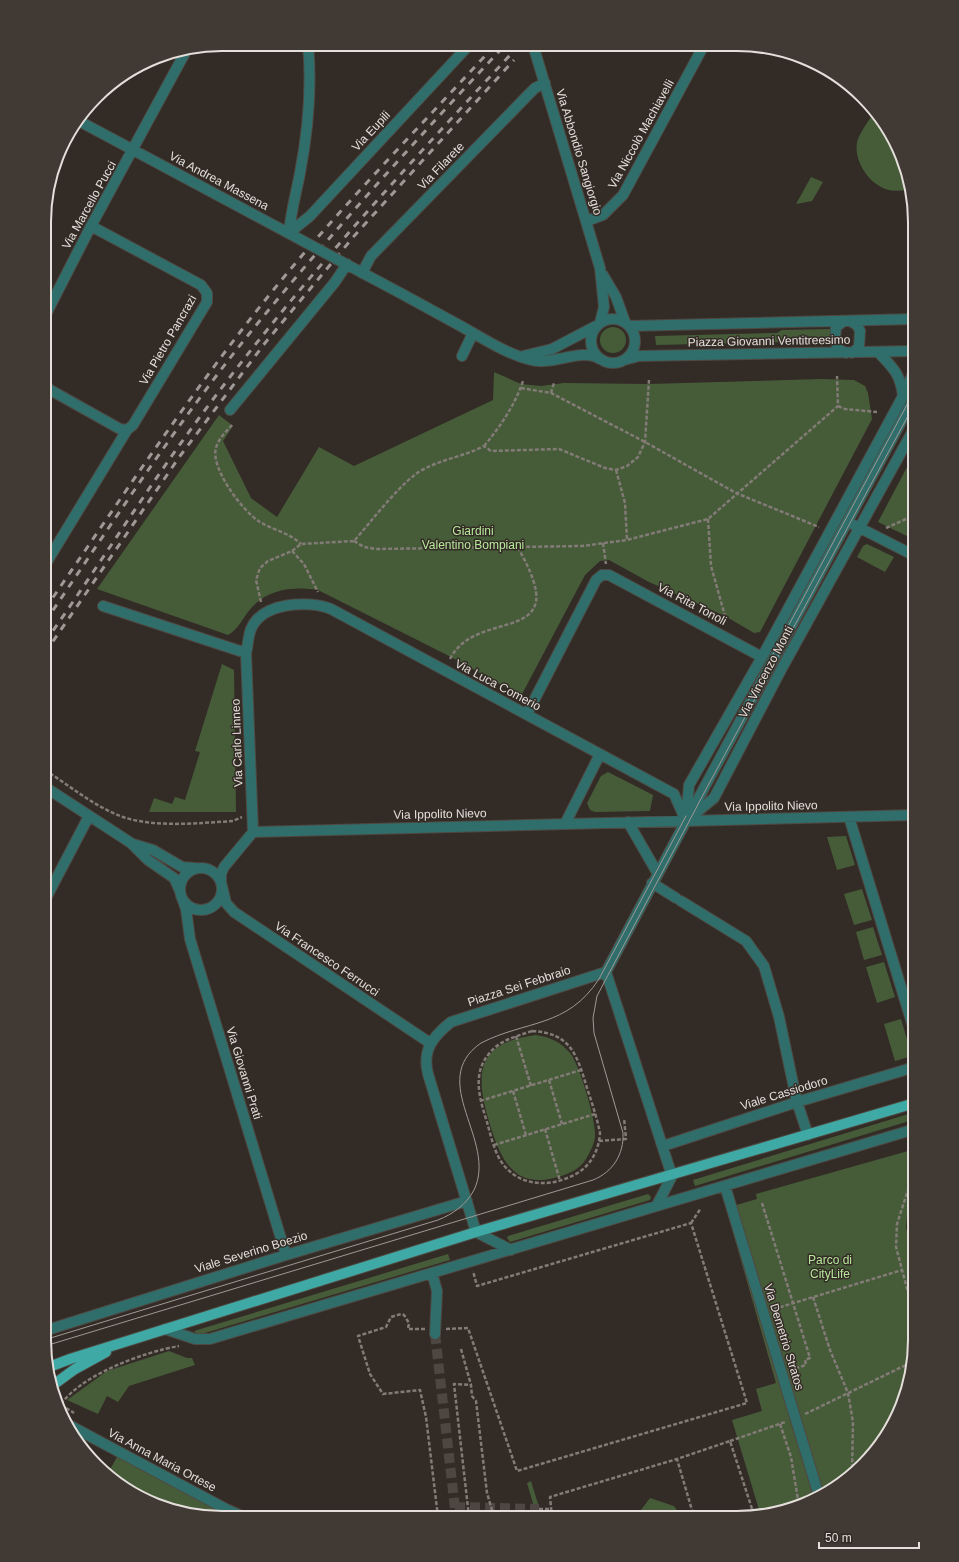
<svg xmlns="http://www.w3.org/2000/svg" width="959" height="1562" viewBox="0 0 959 1562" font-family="Helvetica,sans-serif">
	<rect width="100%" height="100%" fill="#332b25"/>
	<path fill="#465c39" d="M 875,111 L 902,154 L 909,190 C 900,191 889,192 881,187 C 867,180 854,160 857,143 C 858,135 870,119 875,111 Z
		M 811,177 L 823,182 L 812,201 L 796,204 Z
		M600 340a13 13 0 1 1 26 0a13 13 0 1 1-26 0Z
		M 832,329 L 832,341 L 656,345 L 655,336 L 777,333 L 782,330 Z
		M 494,372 L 521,384 L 541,386 L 564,383 L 648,384 L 822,379 L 854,380 L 865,386 L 868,393 L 872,419 L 760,632 L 754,633 L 725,616 L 649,582 L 609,560 L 600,561 L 585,575 L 521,696 L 451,657 L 318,590 C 292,586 265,589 248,612 C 242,620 237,630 228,635 L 97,589 L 219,415 L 233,426 L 223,441 L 251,498 L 277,517 L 319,447 L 354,466 L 493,400 Z
		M 915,452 L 915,540 L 878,522 Z
		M 867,544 L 894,557 L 885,572 L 857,557 L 863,546 Z
		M 222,664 L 234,670 L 236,812 L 149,812 L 154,798 L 172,804 L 175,797 L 185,800 L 200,752 L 195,751 Z
		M 608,772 L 653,795 L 650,811 L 595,812 L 590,810 L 587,803 L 601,776 Z
		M 846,836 L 855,865 L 837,870 L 827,837 Z
		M 862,889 L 872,920 L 854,925 L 844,894 Z
		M 873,927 L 882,955 L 864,960 L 856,932 Z
		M 884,962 L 895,997 L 877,1003 L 866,967 Z
		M 901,1019 L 912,1056 L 895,1061 L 884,1024 Z
		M 536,1035 C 550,1037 561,1042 570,1053 C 579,1063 597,1123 595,1137 C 594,1145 590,1152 586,1159 C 580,1169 569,1174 558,1177 C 511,1191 499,1155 488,1118 C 474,1069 480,1042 536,1035 Z
		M 915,1112 L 915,1115 L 906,1122 L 695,1186 L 693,1180 Z
		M 915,1149 L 915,1204 L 907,1216 L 906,1228 L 915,1257 L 915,1351 L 902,1408 L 878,1448 L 845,1481 L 805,1505 L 760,1513 L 732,1420 L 762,1411 L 756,1389 L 776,1383 L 726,1208 L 757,1199 L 756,1194 Z
		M 648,1194 L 651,1197 L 650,1200 L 510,1242 L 507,1238 L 508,1236 Z
		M 448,1254 L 450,1260 L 198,1335 L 194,1331 Z
		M 169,1351 L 187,1358 L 192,1358 L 195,1365 L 129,1386 L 118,1402 L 107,1396 L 98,1414 L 67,1400 L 107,1371 Z
		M 118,1455 L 226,1513 L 224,1517 C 216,1517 207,1518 199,1516 C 169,1512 129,1496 107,1475 Z
		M 531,1481 L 542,1517 L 537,1517 L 527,1483 Z
		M 650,1498 L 674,1506 L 682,1518 L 661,1518 L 655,1513 L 648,1510 L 639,1518 L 635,1518 Z"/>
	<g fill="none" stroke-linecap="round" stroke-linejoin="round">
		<path stroke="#4e4640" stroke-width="10" stroke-dasharray="10 5" stroke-linecap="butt" d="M 435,1334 L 456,1517
			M 455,1507 L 539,1509"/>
		<defs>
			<path id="minor" d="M 533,45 L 600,268 L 604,307 L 600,323
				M 79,121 L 305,242
				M 587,221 L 603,215 L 623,195 L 704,45
				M 289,233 L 310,216 L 469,45
				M 289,233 C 291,211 296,194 300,173 C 308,131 312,87 308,44
				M 342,262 C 380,282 419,303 457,324 C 481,337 506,354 531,360 C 553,366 582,347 600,359
				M 362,273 L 371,256 L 529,94 L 535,88 L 545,83
				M 603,275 L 616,297 L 625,322
				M 45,316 L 91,226 L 186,51
				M591 341a22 22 0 1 1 44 0a22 22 0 1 1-44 0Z
				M 844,321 L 836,327 L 835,339 L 838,349 L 846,353
				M 850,321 L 857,325 L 860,331 L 859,347 L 852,353
				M 629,326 L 915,319
				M 878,352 C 893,368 900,373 903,396
				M 462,356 L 473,333
				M 523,356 L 552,349 L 596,326
				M 624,360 L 639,356 L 915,351
				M 45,387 L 120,429 L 127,430
				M 230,410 L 335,282 L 347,264
				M 854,525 L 915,556
				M 45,565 L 127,430 L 133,425 L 207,302 L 207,293 L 201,285 L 91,226
				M 103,606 L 246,653
				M 527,714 L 596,580 L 602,575 L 609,575 L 762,657
				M 45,787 L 131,843 L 148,860 L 174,878 L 180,891
				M 689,816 L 915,396
				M 849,817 L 915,1033
				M 686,819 L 689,785 L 762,657 L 903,396 L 915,369
				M 628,822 L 658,874
				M 565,824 L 600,754
				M 253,832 L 246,653 C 248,646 248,636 251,629 C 262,602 309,600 331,609 L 674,794 L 686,821
				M 253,832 L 915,815
				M 133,844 L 153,850 L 182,867 L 195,868
				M180 889a21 21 0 1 1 42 0a21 21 0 1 1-42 0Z
				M 221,883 L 221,874 L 224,867 L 253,832
				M 652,883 L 676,898
				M 222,886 L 226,903 L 234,912 L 430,1043
				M 182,898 L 186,909 L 190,939 L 286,1255
				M 45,900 L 89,816
				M 681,901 L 746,941 L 764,966 L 779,1017 L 797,1102 L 808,1135
				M 606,972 L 686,821 L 714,798 L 782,668 L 915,427
				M 606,972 L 672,1176 L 657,1205
				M 663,1146 L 797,1102 L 915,1067
				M 725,1186 L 819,1496
				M 511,1250 L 476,1232 L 428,1074 C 422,1051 432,1037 451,1022 L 606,972
				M 432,1273 L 437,1291 L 435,1334
				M 165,1329 L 195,1339 L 210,1339 L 915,1129
				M 44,1331 L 286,1255 L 467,1201
				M 67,1424 L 226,1509 L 244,1517"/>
			<path id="major" d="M 49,1367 L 70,1359 L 476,1232 L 915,1103
				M 53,1385 L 75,1369 L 106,1352"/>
		</defs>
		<use href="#minor" stroke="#4f4842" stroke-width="12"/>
		<use href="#major" stroke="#4f4842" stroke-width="12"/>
		<path stroke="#827b76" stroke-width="2.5" stroke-dasharray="4 2" stroke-linecap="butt" d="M 521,388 L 551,393 L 645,442 L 736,493 L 819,527
			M 551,393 L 554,383
			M 838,406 L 845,409 L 877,412
			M 232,425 C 226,432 218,439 216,448 C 210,468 243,512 260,522 C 273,530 290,533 301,544
			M 484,446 C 500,427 515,405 523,381
			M 616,470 L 625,503 L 627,540
			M 708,519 L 711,566 L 725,616 L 722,621
			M 886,528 L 915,515
			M 354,541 L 364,547 L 376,549 L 582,546 L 627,540 L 708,519 L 838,406 L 837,376
			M 603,543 L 606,564
			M 292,551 L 304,564 L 318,592
			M 261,602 L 256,580 L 260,568 L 268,561 L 292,551 L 301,544 L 354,541 C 370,523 404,478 424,469 C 443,459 465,456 484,446 L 491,451 L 559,449 L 605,468 L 616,470 L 627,466 L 638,457 L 645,442 L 649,380
			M 450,659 C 477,605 577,650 518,548
			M 45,770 C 70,786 95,807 123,817 C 155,828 200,823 233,821 L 242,817
			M 532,1031 C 571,1033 577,1055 587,1088 C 592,1103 597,1118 600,1133 C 599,1151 590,1167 574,1175 C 547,1189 513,1186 498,1156 C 493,1146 490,1133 487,1122 C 480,1100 472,1075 488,1055 C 499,1040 515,1037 532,1031 Z
			M 516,1036 L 531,1086
			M 549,1080 L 562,1124
			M 513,1091 L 526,1135
			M 480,1101 L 581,1070
			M 545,1129 L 560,1181
			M 599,1141 L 626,1139 L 624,1118
			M 494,1145 L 595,1114
			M 762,1203 L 810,1358 L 805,1360 L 806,1365 L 791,1370
			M 691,1223 L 701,1208
			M 813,1297 L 830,1350 L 848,1393 L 853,1422 L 852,1474
			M 774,1309 L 902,1270
			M 915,1319 L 896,1247 L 897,1224 L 915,1168
			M 425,1329 L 408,1329 L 409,1323 L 404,1315 L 401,1314 L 391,1317 L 386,1327 L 358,1336 L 370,1374 L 383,1394 L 420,1390 L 426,1417 L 438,1517
			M 446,1329 L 468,1328 L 517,1471 L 747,1403 L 691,1223 L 477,1286 L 473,1271
			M 461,1349 L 471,1385 L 472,1396 L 476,1401 L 487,1493 L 494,1517
			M 66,1408 L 74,1413
			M 58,1409 C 76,1376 144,1352 179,1346
			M 805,1414 L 912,1362
			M 780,1424 L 791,1457 L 799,1506
			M 730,1441 L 785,1422
			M 539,1509 L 552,1509
			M 469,1517 L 454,1384 L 471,1385
			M 552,1517 L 550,1497 L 677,1459
			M 696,1518 L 694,1517 L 677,1459 L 730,1441 L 754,1515"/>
		<use href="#minor" stroke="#306e6b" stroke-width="10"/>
		<use href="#major" stroke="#3faaa5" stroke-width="10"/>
		<path stroke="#9f9894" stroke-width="1" d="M 748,701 L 915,390
			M 44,1340 L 438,1220 C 453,1214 466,1205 474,1190 C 498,1141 426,1081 481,1043 C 526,1020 567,1028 599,979 L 686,816
			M 45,1346 L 593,1180 C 613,1172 624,1154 623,1133 L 594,1033 L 593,1018 L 597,996 L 704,793 L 915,403"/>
		<path stroke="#9f9894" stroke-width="3" stroke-dasharray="7 7" stroke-linecap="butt" d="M 45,609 C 125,493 203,373 294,265 C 358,189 428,118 495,45
			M 45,622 C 111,525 175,426 249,334 C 330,234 417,139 505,45
			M 45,642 C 101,563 152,480 211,402 C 303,279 407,166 512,53
			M 45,653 L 180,456 L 265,343 L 355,235 L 514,60"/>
		<defs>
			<path id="minor-bridge" d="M 305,242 L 342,262"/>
		</defs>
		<use href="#minor-bridge" stroke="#4f4842" stroke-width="12" stroke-linecap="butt"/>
		<use href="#minor-bridge" stroke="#306e6b" stroke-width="10"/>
	</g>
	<g text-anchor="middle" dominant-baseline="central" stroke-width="3" stroke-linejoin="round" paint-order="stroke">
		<g font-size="12" fill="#e5dfdb" stroke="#332b25">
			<text transform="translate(371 131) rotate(-47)">Via Eupili</text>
			<text transform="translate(641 134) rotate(-61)">Via Niccolò Machiavelli</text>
			<text transform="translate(579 152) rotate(73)">Via Abbondio Sangiorgio</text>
			<text transform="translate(441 166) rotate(-46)">Via Filarete</text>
			<text transform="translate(219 181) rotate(28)">Via Andrea Massena</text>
			<text transform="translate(89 205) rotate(-61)">Via Marcello Pucci</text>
			<text transform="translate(168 340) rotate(-60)">Via Pietro Pancrazi</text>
			<text transform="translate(769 341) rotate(-1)">Piazza Giovanni Ventitreesimo</text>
			<text transform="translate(692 604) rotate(28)">Via Rita Tonoli</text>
			<text transform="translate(766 672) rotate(-62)">Via Vincenzo Monti</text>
			<text transform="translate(498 685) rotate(28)">Via Luca Comerio</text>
			<text transform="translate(237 743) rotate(-92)">Via Carlo Linneo</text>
			<text transform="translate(771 806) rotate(-1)">Via Ippolito Nievo</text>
			<text transform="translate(440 814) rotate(-1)">Via Ippolito Nievo</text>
			<text transform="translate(327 959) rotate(34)">Via Francesco Ferrucci</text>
			<text transform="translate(519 986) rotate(-18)">Piazza Sei Febbraio</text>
			<text transform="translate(244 1073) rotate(73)">Via Giovanni Prati</text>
			<text transform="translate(784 1093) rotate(-17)">Viale Cassiodoro</text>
			<text transform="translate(251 1252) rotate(-17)">Viale Severino Boezio</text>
			<text transform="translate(784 1337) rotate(73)">Via Demetrio Stratos</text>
			<text transform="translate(162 1460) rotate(28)">Via Anna Maria Ortese</text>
		</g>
		<g font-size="12" fill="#b7e89c" stroke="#332b25">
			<text x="473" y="531">Giardini<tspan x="473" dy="14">Valentino Bompiani</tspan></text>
			<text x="830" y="1260">Parco di<tspan x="830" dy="14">CityLife</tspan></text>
		</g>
	</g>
	<path d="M0 0H959V1562H0ZM222 51H737A171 171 0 0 1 908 222V1340A171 171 0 0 1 737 1511H222A171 171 0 0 1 51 1340V222A171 171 0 0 1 222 51Z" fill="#413934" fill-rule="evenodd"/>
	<path fill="none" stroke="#e5dfdb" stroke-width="2" d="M222 51H737A171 171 0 0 1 908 222V1340A171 171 0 0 1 737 1511H222A171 171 0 0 1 51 1340V222A171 171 0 0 1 222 51Z"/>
	<path d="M819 1542v6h100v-6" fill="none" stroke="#e5dfdb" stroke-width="2"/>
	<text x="825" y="1542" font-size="12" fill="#e5dfdb" stroke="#332b25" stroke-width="3" paint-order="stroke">50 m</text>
</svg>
